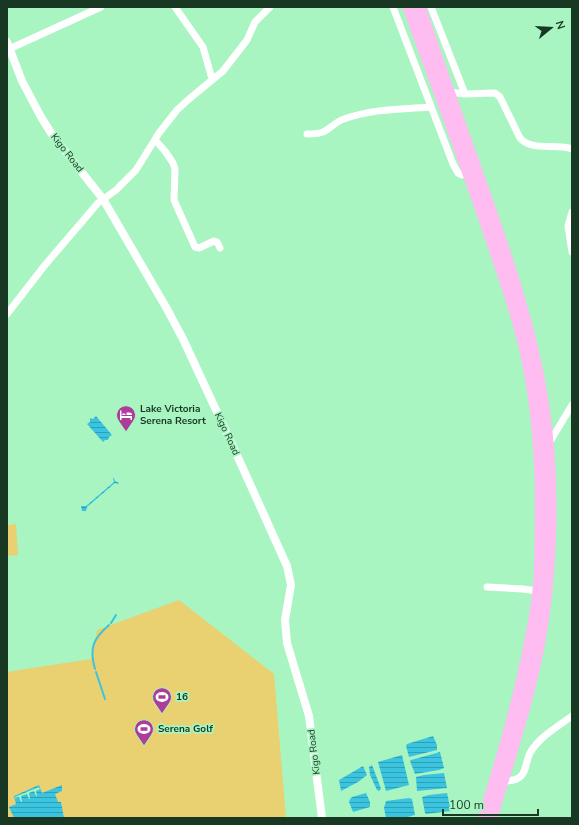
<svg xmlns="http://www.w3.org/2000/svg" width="579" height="825" viewBox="0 0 579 825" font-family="'Nunito Sans',sans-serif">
	<defs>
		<pattern id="water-rules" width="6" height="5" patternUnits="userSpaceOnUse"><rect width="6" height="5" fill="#3ac4e0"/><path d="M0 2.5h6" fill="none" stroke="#30a0b5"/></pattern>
	</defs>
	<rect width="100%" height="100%" fill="#a8f5c1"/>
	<path fill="#e9d071" d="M 16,524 L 18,555 L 7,556 L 7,525 Z
		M 179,600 L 274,674 L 286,818 L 7,818 L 7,672 L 91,659 L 97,630 Z"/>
	<path fill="url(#water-rules)" d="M 96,416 L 112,435 L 109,437 L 108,440 L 105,440 L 103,442 L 87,424 L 90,422 L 90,418 L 93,419 Z
		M 113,478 L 114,478 L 115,481 L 119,483 L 118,484 L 115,483 L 87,507 L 86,511 L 82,511 L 81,506 L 86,506 L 114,482 Z
		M 433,736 L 437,745 L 437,750 L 409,757 L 406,746 L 407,744 Z
		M 440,752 L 444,768 L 439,770 L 415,774 L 410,761 L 411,760 Z
		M 402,755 L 409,785 L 386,791 L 378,762 Z
		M 372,765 L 380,786 L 381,789 L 379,791 L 377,790 L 370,775 L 369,767 Z
		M 363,766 L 367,775 L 358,782 L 341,791 L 339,780 Z
		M 444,773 L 447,788 L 417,791 L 416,777 L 424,775 Z
		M 39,785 L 42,793 L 62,785 L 62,791 L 55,794 L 58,802 L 61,802 L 64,818 L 14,818 L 9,807 L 16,804 L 14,796 Z
		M 366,793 L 370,802 L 370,807 L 353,812 L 349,802 L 350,799 L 352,797 Z
		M 447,793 L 451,811 L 426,814 L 425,813 L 422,797 L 429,795 Z
		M 409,798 L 412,799 L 415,815 L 404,818 L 386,818 L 384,808 L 386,801 Z"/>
	<path fill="#a8f5c1" d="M 39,787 L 40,789 L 36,791 L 37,796 L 36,796 L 34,791 L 29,793 L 30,799 L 29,799 L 27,794 L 21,796 L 22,802 L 21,802 L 19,797 L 15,798 L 15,797 Z"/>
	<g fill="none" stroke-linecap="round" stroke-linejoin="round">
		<path stroke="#3ac4e0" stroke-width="2" d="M 111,623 L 116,615
			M 95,669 C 89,648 93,639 109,625
			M 96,672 L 105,699"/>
		<path stroke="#fff" stroke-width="7" d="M 175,7 L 203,47 L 212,79
			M 393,7 L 453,164 L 458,173 L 462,175 L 468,173
			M 431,7 L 465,94
			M 9,49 L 101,7
			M 449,92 L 465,94 L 495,93 L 500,97 L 520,138 C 532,152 556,143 572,149
			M 307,134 C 313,134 321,134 325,131 C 332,127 337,121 344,119 C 371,109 402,109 431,107
			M 155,140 L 165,151 L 173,163 L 175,169 L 174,200 L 195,247 L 199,248 L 214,241 L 217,242 L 220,248
			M 572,212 L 568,226 L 572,252
			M 7,314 L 45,265 L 98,203 L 116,190 L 136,170 L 159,133 L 177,110 L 189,99 L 223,71 L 247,40 L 255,22 L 270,7
			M 548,445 L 572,405
			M 487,587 L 523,589 L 537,591
			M 503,781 C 509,781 516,781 521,776 C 527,770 526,760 530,753 C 539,737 557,727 572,716"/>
		<path stroke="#fff" stroke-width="8" d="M 7,42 L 22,81 L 41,117 L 53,136 L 103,199 L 167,309 L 183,339 L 236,453 L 287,566 L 291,585 L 285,620 L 287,643 L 309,716 L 322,818"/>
		<path stroke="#febcf0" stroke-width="11" d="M 408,7 C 434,79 461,152 486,225 C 499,264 513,302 523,342 C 538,405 542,469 540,534 C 540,558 540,582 536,606 C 525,678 505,748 483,818
			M 420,7 C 440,65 460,124 481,182 C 506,253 531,325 543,400 C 554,472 553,551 543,623 C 533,690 511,753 492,818"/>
	</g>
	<defs>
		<symbol id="hotel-pin" viewBox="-11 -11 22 30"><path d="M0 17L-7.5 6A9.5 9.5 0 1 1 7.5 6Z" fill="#ac3d9a" stroke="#a8f5c1"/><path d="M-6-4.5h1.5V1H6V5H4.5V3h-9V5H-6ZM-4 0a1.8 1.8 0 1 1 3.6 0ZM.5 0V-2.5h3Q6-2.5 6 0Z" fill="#fff"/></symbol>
		<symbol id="stadium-pin" viewBox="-11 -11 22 30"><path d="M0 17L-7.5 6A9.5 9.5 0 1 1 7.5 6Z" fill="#ac3d9a" stroke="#a8f5c1"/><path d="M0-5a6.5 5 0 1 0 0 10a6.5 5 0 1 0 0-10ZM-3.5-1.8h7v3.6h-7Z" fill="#fff"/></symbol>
	</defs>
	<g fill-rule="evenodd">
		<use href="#hotel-pin" x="115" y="404" width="22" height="30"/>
		<use href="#stadium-pin" x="151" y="686" width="22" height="30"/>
		<use href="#stadium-pin" x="133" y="718" width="22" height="30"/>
	</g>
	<g text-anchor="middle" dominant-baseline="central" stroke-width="3.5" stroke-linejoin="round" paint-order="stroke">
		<g font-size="10" fill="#183824" stroke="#a8f5c1">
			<text transform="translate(67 153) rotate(52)">Kigo Road</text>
			<text transform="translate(227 434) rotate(65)">Kigo Road</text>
			<text transform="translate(314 752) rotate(-97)">Kigo Road</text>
		</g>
		<g font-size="10" font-weight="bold" fill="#183824" stroke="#a8f5c1" text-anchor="start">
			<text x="140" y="409">Lake Victoria<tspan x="140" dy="12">Serena Resort</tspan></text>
			<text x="176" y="697">16</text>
			<text x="158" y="729">Serena Golf</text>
		</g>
	</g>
	<rect width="579" height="825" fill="none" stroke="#183824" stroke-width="16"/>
	<g transform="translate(551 28) rotate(72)" stroke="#a8f5c1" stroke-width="3" paint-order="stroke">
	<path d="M0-3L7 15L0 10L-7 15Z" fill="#183824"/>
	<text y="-6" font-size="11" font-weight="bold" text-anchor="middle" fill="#183824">N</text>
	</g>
	<path d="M443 809v6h95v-6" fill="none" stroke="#183824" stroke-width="2"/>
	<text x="449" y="809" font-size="12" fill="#183824" stroke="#a8f5c1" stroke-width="3" paint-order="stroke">100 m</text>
</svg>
